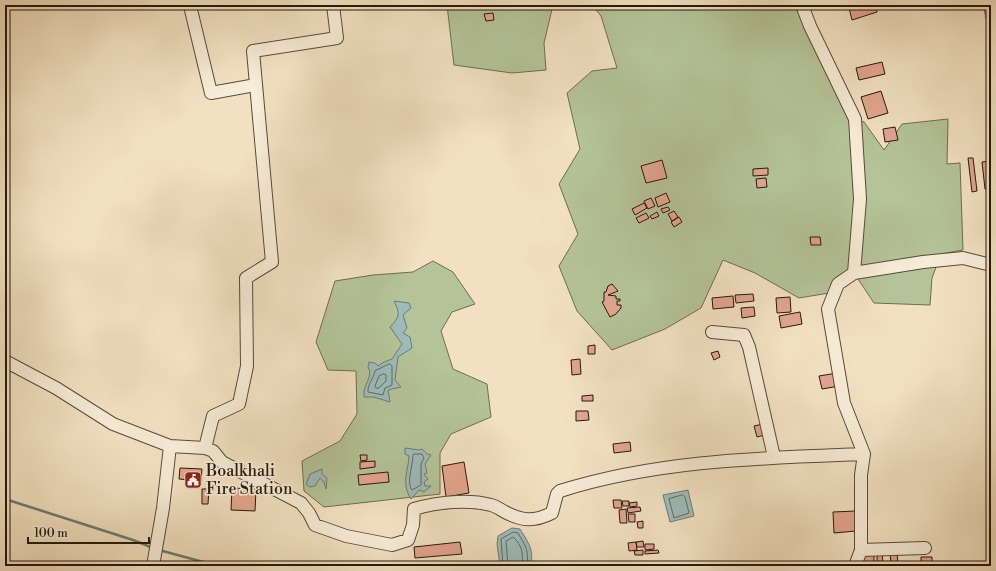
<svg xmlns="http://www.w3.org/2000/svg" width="996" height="571" viewBox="0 0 996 571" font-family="'Libre Bodoni',serif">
	<rect width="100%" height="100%" fill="#f2e1c1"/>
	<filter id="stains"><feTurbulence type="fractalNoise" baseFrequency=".005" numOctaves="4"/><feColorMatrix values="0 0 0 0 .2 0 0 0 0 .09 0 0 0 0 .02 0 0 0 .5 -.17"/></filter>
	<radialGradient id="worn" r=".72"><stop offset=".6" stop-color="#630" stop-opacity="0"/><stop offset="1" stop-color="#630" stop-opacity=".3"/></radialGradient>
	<path fill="#b4c498" stroke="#6c6e52" d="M 447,5 L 553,5 L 544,43 L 546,70 L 512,73 L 454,65 Z
		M 592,5 L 807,5 L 855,119 L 864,122 L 884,150 L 902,124 L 948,119 L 947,164 L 960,163 L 963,250 L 941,254 L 932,278 L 930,305 L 874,303 L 854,273 L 835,292 L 799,298 L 755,273 L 723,260 L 701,308 L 665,329 L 612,350 L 577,311 L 559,266 L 578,234 L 559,184 L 580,149 L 567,93 L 592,71 L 617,68 L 601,16 Z
		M 433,261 L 453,272 L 475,304 L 452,312 L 441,331 L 453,369 L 487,384 L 491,417 L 451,434 L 440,453 L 440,494 L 324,507 L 304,491 L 302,461 L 340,441 L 357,414 L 356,371 L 328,370 L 316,342 L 335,281 L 373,275 L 413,272 Z"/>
	<path fill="#9dbcba" stroke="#6d7b74" d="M 983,5 L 991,5 L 991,40 Z
		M 394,301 L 409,303 L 411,308 L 403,315 L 407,328 L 403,333 L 410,337 L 412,348 L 398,357 L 395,380 L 401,387 L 388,390 L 390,402 L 374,397 L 364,397 C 362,384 374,378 368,367 L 369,362 L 375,363 L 378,366 L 384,362 L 392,359 L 402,344 L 390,327 C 400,317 400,313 394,301 Z
		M 405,448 L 419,450 L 422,449 L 427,454 L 431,455 L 425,464 L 427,473 L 424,474 L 428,479 L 424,482 L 425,486 L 431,486 L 424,492 L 419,490 L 411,499 C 401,483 408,473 409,456 L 405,454 Z
		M 322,469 L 322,474 L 327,478 L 326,489 L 324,482 L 320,478 L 315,486 L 310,487 L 306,484 L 310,474 Z
		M 688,490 L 694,516 L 670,522 L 663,495 Z
		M 512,528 L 520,529 C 528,542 535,551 530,566 L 500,566 L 497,544 L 498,536 Z"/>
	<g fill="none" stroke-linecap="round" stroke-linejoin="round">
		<path stroke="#616a63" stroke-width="1" d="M 390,364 L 392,366 L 392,385 L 385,388 L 383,395 L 368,392 C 367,385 374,378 375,371 Z
			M 384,374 L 386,375 L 386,381 L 379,388 L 376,388 L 375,386 L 379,376 Z
			M 415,454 L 422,454 L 424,458 L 421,464 L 421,485 L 412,490 C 406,483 413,466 413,455 Z
			M 683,495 L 685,497 L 689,513 L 674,518 L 669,499 Z
			M 503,566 L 501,539 L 513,532 L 518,533 C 526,547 529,550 527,566
			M 508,566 L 506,541 L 513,537 C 523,546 523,554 522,566"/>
		<path stroke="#6d7b74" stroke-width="2.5" d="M 5,499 L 133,540 L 153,548
			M 159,550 L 218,566"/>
	</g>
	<path fill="#e3a58f" stroke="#25190c" d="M 633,5 L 644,5 L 645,8 L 633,9 Z
		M 860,5 L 875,5 L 877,12 L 852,20 L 849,8 Z
		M 493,13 L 494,20 L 486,21 L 484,14 Z
		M 882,62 L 885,74 L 859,80 L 856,68 Z
		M 881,91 L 888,113 L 868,119 L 861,97 Z
		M 895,127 L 898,140 L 885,142 L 883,129 Z
		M 968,158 L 973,158 L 977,191 L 972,192 Z
		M 662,160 L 667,178 L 646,183 L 641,166 Z
		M 991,161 L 991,188 L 985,189 L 982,162 Z
		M 768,168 L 768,175 L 753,176 L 753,169 Z
		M 766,178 L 767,187 L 757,188 L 756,179 Z
		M 666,193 L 670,202 L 658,207 L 655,198 Z
		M 651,198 L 655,206 L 648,209 L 644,201 Z
		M 644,203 L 647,208 L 635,215 L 632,209 Z
		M 668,207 L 670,210 L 663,213 L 661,209 Z
		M 674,211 L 678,217 L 672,221 L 668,214 Z
		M 657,212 L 659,216 L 652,219 L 650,216 Z
		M 646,213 L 649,218 L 639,223 L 636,218 Z
		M 679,217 L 682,222 L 674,227 L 671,222 Z
		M 810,237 L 820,237 L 821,245 L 811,245 Z
		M 612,284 L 618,291 L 608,295 L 616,296 L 616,299 L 620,299 L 620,301 L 617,301 L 617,305 L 621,305 L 621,308 L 616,314 L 610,317 L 602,302 L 604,301 L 604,292 L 606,292 L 608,286 Z
		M 753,294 L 754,301 L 736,303 L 735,295 Z
		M 733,296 L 734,307 L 713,309 L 712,298 Z
		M 790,297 L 791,312 L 777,313 L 776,298 Z
		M 754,307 L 755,316 L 742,318 L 741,308 Z
		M 800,312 L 802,324 L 781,328 L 779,316 Z
		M 595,345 L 595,354 L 588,354 L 588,346 Z
		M 718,351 L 720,357 L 714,360 L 711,353 Z
		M 580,359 L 581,374 L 572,375 L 571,360 Z
		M 837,373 L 839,386 L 822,389 L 819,376 Z
		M 593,395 L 593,401 L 582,401 L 582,396 Z
		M 576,411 L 588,411 L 589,420 L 576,421 Z
		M 763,424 L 765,435 L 757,437 L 754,426 Z
		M 630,442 L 631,451 L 614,453 L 613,444 Z
		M 360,455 L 367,455 L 367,460 L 361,461 Z
		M 375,461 L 375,467 L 360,469 L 360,462 Z
		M 464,462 L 469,493 L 446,497 L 442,466 Z
		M 180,468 L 202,469 L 201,481 L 179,479 Z
		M 388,472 L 389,482 L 359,485 L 358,475 Z
		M 232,488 L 256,489 L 255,511 L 231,510 Z
		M 202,489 L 209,489 L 208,504 L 202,504 Z
		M 613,500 L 621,500 L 622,508 L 614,508 Z
		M 622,501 L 629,501 L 629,506 L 623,506 Z
		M 637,502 L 637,506 L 630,507 L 629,503 Z
		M 640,507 L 641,511 L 628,513 L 627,508 Z
		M 626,509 L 627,523 L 620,523 L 619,510 Z
		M 855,511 L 856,531 L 834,533 L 833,512 Z
		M 628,514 L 635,514 L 635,522 L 629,522 Z
		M 643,521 L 643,528 L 638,528 L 637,522 Z
		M 643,541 L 644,547 L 637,547 L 636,542 Z
		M 460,542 L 462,554 L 415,558 L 414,547 Z
		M 636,542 L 637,550 L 629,551 L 628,543 Z
		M 645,544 L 654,544 L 654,549 L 645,550 Z
		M 643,550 L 643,555 L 635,555 L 634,551 Z
		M 658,550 L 659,553 L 645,554 L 645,551 Z
		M 877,552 L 882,552 L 883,563 L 877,563 Z
		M 890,553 L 897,553 L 898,563 L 891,564 Z
		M 874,554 L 874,562 L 860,563 L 860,555 Z
		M 921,557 L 932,557 L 932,564 L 921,565 Z"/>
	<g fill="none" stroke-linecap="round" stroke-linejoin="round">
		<defs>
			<path id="minor" d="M 802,5 L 810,26 L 855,119 L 860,199 L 854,273 L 838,284 L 828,309 L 844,403 L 864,454 L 861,475 L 861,550 L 855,566
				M 191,10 L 211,93 L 256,85
				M 854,273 L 923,262 L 963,258 L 991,265
				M 712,332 L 744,335 L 749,347 L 774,457
				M 5,361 L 56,388 L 113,424 L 170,446 L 205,448 L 213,416 L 239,404 L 247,366 L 246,278 L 272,262 L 253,51 L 337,38 L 333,5
				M 205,448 L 213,451 L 222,462 L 301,503 L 309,513 L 315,525 L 346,536 L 392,545 L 408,540 L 413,525 L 414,509 C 437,502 468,499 491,505 C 496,506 501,510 505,512 C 522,521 534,522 552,513 L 557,494 L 560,491 C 658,460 762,458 864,454
				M 861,550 L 925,548
				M 153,566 L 163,508 L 170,446"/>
		</defs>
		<use href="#minor" stroke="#584b39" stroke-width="14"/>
		<use href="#minor" stroke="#f7ecd7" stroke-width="12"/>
	</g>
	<defs>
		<symbol id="civic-square" viewBox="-11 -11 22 22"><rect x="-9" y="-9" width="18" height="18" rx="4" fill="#8f2418" stroke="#f7ecd7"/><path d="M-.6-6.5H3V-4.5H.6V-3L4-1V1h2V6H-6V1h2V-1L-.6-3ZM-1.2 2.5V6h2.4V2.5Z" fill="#fff"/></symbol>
	</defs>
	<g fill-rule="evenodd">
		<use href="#civic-square" x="183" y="470" width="20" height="20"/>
	</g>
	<g text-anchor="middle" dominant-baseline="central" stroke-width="3.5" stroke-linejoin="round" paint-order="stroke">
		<g font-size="16" fill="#25190c" stroke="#f7ecd7" text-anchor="start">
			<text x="206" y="471">Boalkhali<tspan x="206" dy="18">Fire Station</tspan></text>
		</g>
	</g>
	<rect width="996" height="571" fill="none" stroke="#f2e1c1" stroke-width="20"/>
	<rect x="6" y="6" width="984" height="559" fill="none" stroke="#25190c" stroke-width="2"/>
	<rect x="10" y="10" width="976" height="551" fill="none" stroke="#25190c"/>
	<path d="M28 537v6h121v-6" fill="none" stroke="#25190c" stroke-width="2"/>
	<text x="34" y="537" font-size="12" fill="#25190c" stroke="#f7ecd7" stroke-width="3" paint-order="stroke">100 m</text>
	<rect width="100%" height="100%" filter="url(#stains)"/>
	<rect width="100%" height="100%" fill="url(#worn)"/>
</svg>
